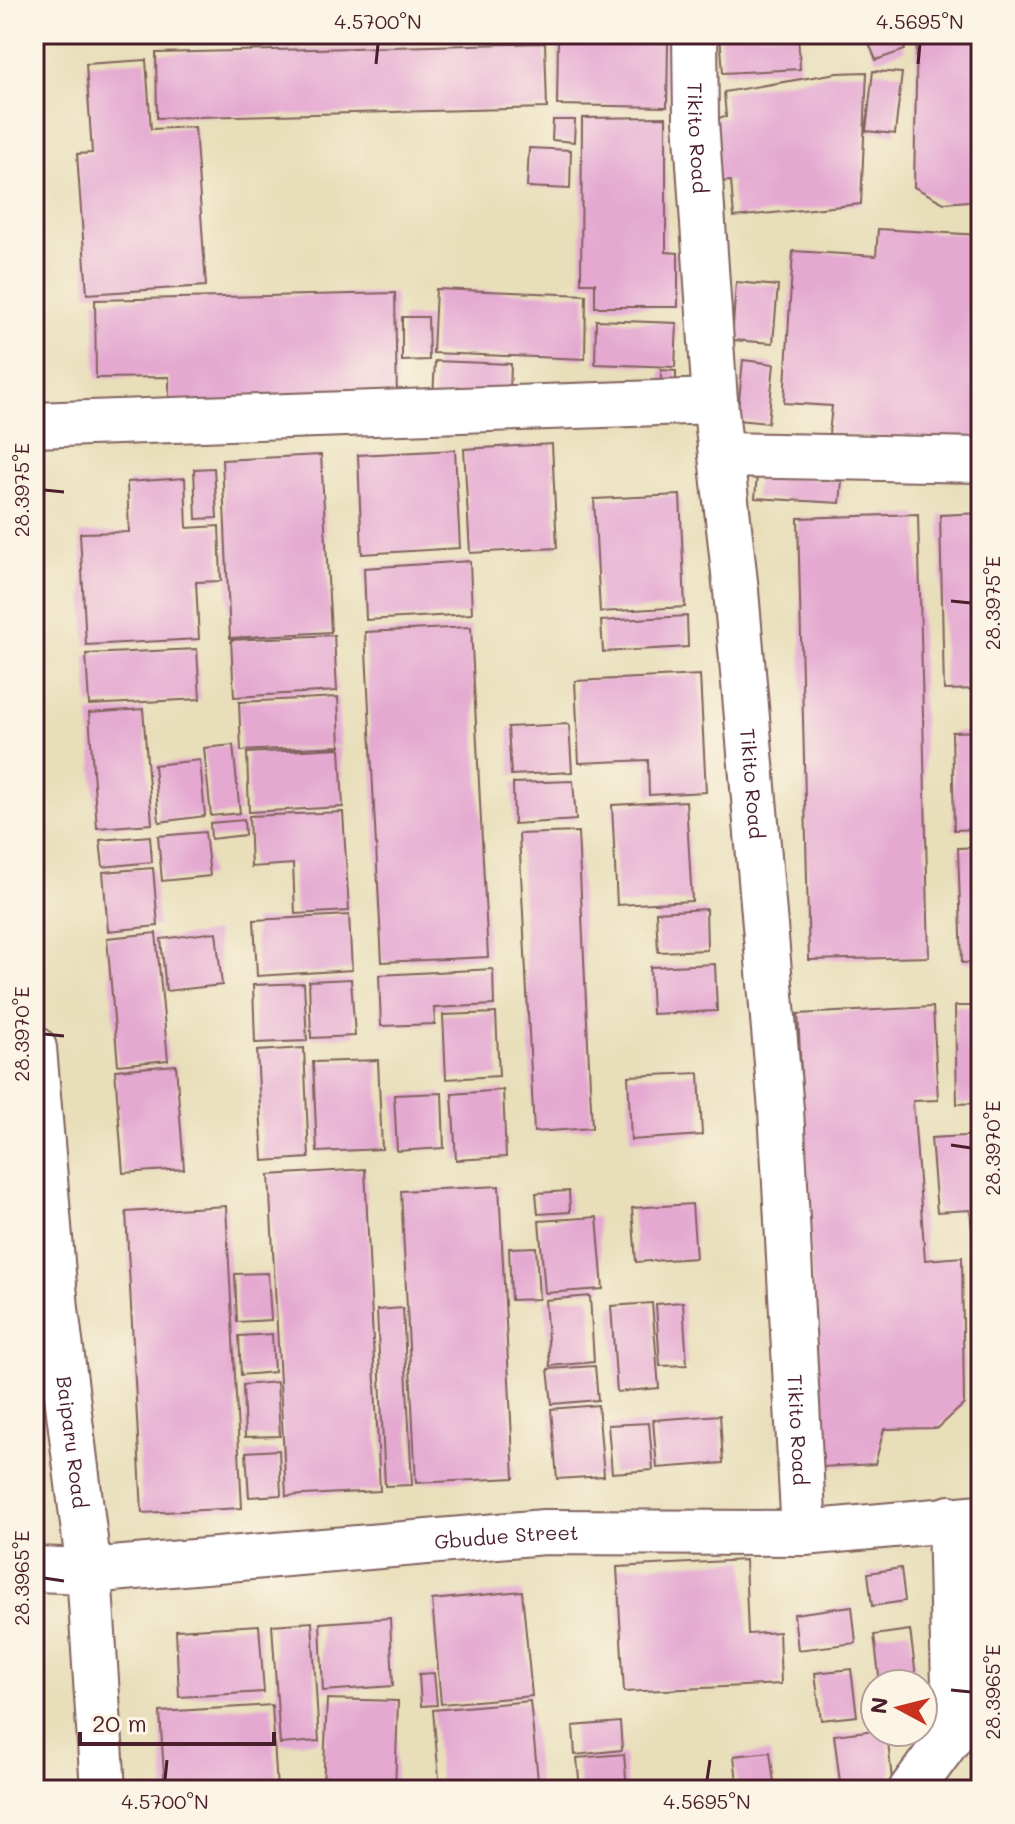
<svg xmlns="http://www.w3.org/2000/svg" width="1015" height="1824" viewBox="0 0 1015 1824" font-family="Mali,sans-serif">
	<rect width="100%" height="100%" fill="#fcf5e5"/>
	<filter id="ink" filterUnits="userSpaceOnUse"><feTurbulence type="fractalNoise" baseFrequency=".0125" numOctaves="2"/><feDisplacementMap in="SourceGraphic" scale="16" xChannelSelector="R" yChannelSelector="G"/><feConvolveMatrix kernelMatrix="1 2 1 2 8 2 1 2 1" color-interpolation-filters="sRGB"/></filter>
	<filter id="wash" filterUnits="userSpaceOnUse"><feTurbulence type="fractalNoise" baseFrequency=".006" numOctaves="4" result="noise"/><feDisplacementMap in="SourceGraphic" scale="32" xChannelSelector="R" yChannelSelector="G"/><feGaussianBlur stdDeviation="1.8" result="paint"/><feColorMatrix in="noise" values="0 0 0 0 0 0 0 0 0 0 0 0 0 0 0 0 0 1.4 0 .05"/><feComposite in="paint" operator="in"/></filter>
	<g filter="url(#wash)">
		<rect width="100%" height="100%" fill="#e8deba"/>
		<g id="blocks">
			<path fill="#e4a8d1" d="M 720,34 L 798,34 L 800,69 L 723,73 Z
				M 865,34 L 899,34 L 905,50 L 876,60 Z
				M 917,34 L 981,34 L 981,200 L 944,203 L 914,187 Z
				M 558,40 L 668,41 L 667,107 L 557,105 Z
				M 545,43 L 547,108 L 157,118 L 156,53 Z
				M 146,60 L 151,129 L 195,127 L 206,286 L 87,294 L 77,154 L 92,153 L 86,64 Z
				M 873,71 L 902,73 L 895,134 L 866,131 Z
				M 867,72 L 861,204 L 734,217 L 731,181 L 714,182 L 708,118 L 726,117 L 724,92 L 837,73 Z
				M 666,117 L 666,252 L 678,253 L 678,307 L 595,307 L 595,283 L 581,283 L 582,118 Z
				M 553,120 L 575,120 L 574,142 L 552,140 Z
				M 529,148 L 571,150 L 570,189 L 527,187 Z
				M 878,229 L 981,235 L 981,443 L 829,434 L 832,406 L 784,403 L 793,251 L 876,256 Z
				M 736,282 L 778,286 L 773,343 L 732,340 Z
				M 436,289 L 586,295 L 585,359 L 433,353 Z
				M 395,293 L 397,399 L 169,404 L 169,377 L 96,378 L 95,300 Z
				M 402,317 L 428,317 L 429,360 L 402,361 Z
				M 596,320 L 677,323 L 675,367 L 595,364 Z
				M 743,360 L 774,364 L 768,423 L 737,420 Z
				M 435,361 L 511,364 L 510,391 L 433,398 Z
				M 661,370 L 676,371 L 676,393 L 661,392 Z
				M 552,444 L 557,548 L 470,553 L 464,449 Z
				M 455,450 L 460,548 L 362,554 L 358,455 Z
				M 321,455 L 331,632 L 230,638 L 222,460 Z
				M 214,468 L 217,518 L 196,519 L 194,469 Z
				M 757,475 L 842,481 L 840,503 L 755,498 Z
				M 185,478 L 187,528 L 219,526 L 221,581 L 196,582 L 199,639 L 86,645 L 80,533 L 129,532 L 127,482 Z
				M 680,495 L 685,607 L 600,612 L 594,499 Z
				M 981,513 L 981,689 L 944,690 L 940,515 Z
				M 918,514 L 929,957 L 809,960 L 798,518 Z
				M 470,561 L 472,614 L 366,620 L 364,568 Z
				M 687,616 L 688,647 L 603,652 L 601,621 Z
				M 471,627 L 488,957 L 382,962 L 365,632 Z
				M 334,635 L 337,691 L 234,697 L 231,640 Z
				M 197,649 L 200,699 L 89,705 L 86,654 Z
				M 700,675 L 706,792 L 649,795 L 648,760 L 579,763 L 575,681 Z
				M 338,697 L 340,746 L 241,751 L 239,702 Z
				M 143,709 L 152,824 L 97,828 L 89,713 Z
				M 569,724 L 572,772 L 511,775 L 508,727 Z
				M 981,731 L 981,829 L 954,830 L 952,732 Z
				M 233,745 L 240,813 L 211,816 L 204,748 Z
				M 340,748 L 343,807 L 249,812 L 247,753 Z
				M 200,760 L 205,816 L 159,822 L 154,765 Z
				M 573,781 L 576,820 L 514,824 L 513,783 Z
				M 686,801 L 692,901 L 617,905 L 612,805 Z
				M 343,812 L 349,911 L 295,914 L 293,864 L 251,867 L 249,816 Z
				M 244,820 L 245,835 L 211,839 L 210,823 Z
				M 205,832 L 210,876 L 162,881 L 158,836 Z
				M 578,832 L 592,1128 L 534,1132 L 519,834 Z
				M 150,836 L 152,862 L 103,867 L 100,840 Z
				M 981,847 L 981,962 L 962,963 L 958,848 Z
				M 153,868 L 158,926 L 108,931 L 103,872 Z
				M 706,909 L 707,950 L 658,952 L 656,912 Z
				M 349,915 L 352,970 L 257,976 L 254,920 Z
				M 216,932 L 222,985 L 166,991 L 161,939 Z
				M 156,933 L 168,1060 L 118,1065 L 107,938 Z
				M 715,964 L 717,1011 L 652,1014 L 650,967 Z
				M 493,969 L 494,1005 L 434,1008 L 435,1024 L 381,1026 L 379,975 Z
				M 351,979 L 355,1036 L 311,1038 L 309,981 Z
				M 304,983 L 307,1041 L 255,1043 L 253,985 Z
				M 955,1006 L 981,1006 L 981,1103 L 957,1104 Z
				M 933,1007 L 938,1100 L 913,1101 L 925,1260 L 962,1257 L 964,1404 L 938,1428 L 884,1429 L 875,1464 L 821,1467 L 798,1014 Z
				M 496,1013 L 499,1076 L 446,1079 L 443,1015 Z
				M 304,1048 L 309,1158 L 263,1161 L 257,1051 Z
				M 378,1060 L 382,1149 L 317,1152 L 313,1062 Z
				M 176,1065 L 184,1169 L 123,1173 L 115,1070 Z
				M 699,1073 L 702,1135 L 631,1140 L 628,1076 Z
				M 503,1090 L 506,1157 L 456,1160 L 452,1094 Z
				M 442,1093 L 444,1148 L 397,1151 L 394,1095 Z
				M 981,1135 L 981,1249 L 974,1249 L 970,1210 L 937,1212 L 931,1138 Z
				M 365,1169 L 380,1491 L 286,1496 L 269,1175 Z
				M 499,1186 L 514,1478 L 416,1483 L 401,1191 Z
				M 569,1191 L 570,1212 L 538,1214 L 536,1193 Z
				M 692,1204 L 696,1258 L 636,1262 L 632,1208 Z
				M 226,1206 L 242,1508 L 142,1513 L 126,1212 Z
				M 597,1217 L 603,1289 L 545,1293 L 539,1221 Z
				M 536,1247 L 539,1299 L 511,1300 L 509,1248 Z
				M 268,1273 L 271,1320 L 237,1322 L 235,1274 Z
				M 590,1296 L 594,1362 L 550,1366 L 545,1300 Z
				M 683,1302 L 687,1365 L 660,1366 L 656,1304 Z
				M 652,1303 L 659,1388 L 617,1392 L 611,1306 Z
				M 403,1308 L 412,1485 L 385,1486 L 377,1310 Z
				M 272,1334 L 274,1372 L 241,1375 L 239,1336 Z
				M 978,1336 L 981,1336 L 981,1397 L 977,1397 Z
				M 595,1366 L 598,1400 L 552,1404 L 548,1369 Z
				M 277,1382 L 280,1436 L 245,1437 L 243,1385 Z
				M 598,1405 L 604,1476 L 557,1479 L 551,1409 Z
				M 720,1415 L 723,1463 L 657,1468 L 653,1420 Z
				M 649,1423 L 653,1470 L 612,1473 L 608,1425 Z
				M 279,1450 L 281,1495 L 249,1497 L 246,1452 Z
				M 745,1560 L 748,1634 L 779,1632 L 781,1684 L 624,1692 L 617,1567 Z
				M 901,1568 L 905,1601 L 872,1606 L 868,1573 Z
				M 522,1591 L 532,1696 L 441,1704 L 432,1600 Z
				M 852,1606 L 856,1643 L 798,1650 L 794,1614 Z
				M 390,1618 L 393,1686 L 323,1691 L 320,1623 Z
				M 312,1622 L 319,1741 L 280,1744 L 272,1625 Z
				M 259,1625 L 264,1692 L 179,1697 L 176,1630 Z
				M 910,1630 L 917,1684 L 880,1684 L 874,1635 Z
				M 851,1669 L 857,1716 L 821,1720 L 815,1673 Z
				M 434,1673 L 437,1705 L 421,1706 L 419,1674 Z
				M 327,1699 L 398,1701 L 395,1790 L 323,1789 Z
				M 530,1701 L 539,1790 L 440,1790 L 433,1710 Z
				M 272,1705 L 277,1790 L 165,1790 L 160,1712 Z
				M 620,1722 L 622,1750 L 575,1755 L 573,1726 Z
				M 875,1730 L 887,1732 L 893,1790 L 841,1790 L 834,1735 Z
				M 770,1752 L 775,1790 L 738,1790 L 734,1756 Z
				M 624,1754 L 627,1790 L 580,1790 L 577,1758 Z"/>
		</g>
	</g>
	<g filter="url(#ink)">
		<use href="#blocks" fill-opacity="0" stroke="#81625d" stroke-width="2"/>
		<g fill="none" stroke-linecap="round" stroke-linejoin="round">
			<defs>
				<g id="minor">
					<path id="s1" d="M 695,34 L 696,120 L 715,401 L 736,591 L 781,1110 L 804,1533"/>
					<path d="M 34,425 L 715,401"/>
					<path d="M 722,455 L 981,460"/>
					<path id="s2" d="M 34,1048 L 56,1309 L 89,1571 L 103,1790"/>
					<path id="s3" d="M 34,1569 L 89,1571 L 544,1532 L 804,1533 L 981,1517"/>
					<path d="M 911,1790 L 955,1730 L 950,1518"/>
				</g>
			</defs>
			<use href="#minor" stroke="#81625d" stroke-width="48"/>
			<use href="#minor" stroke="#fff" stroke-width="44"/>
		</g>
	</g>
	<path fill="none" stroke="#4a1f2b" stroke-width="3" d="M 376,64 L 378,44M 918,64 L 920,44M 44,490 L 64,492M 951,601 L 971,603M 44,1034 L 64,1036M 951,1145 L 971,1148M 44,1578 L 64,1581M 951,1690 L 971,1692M 165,1780 L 167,1760M 707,1780 L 710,1760"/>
	<g text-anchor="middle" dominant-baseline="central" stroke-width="6" stroke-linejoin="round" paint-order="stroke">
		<g font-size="20" fill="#4a1f2b" stroke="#fcf5e5">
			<text stroke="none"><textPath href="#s1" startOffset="104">Tikito Road</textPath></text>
			<text stroke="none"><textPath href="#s1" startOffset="752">Tikito Road</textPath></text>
			<text stroke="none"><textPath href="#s1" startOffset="1400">Tikito Road</textPath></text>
			<text stroke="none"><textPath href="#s2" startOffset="396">Baiparu Road</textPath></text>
			<text stroke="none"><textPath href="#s3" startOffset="474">Gbudue Street</textPath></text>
		</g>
	</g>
	<rect width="1015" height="1824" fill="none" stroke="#fcf5e5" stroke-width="88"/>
	<g transform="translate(899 1708) rotate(277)"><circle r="38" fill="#fcf5e5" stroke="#b59f9b" stroke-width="2"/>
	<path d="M0-6L14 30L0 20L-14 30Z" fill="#c8321e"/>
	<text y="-12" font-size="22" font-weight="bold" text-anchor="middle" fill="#4a1f2b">N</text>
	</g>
	<path d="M80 1732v12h194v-12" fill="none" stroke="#4a1f2b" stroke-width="4"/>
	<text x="92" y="1732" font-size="24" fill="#4a1f2b" stroke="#fcf5e5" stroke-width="6" paint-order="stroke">20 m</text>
	<rect x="44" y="44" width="927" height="1736" fill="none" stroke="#4a1f2b" stroke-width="3"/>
	<g font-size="20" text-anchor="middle" fill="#4a1f2b">
		<text x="378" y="29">4.5700°N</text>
		<text x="920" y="29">4.5695°N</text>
		<text transform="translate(22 490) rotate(-90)" y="7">28.3975°E</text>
		<text transform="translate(993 603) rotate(-90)" y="7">28.3975°E</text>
		<text transform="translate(22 1034) rotate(-90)" y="7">28.3970°E</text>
		<text transform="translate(993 1148) rotate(-90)" y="7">28.3970°E</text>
		<text transform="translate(22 1578) rotate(-90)" y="7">28.3965°E</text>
		<text transform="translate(993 1692) rotate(-90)" y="7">28.3965°E</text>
		<text x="165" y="1809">4.5700°N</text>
		<text x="707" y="1809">4.5695°N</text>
	</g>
</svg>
